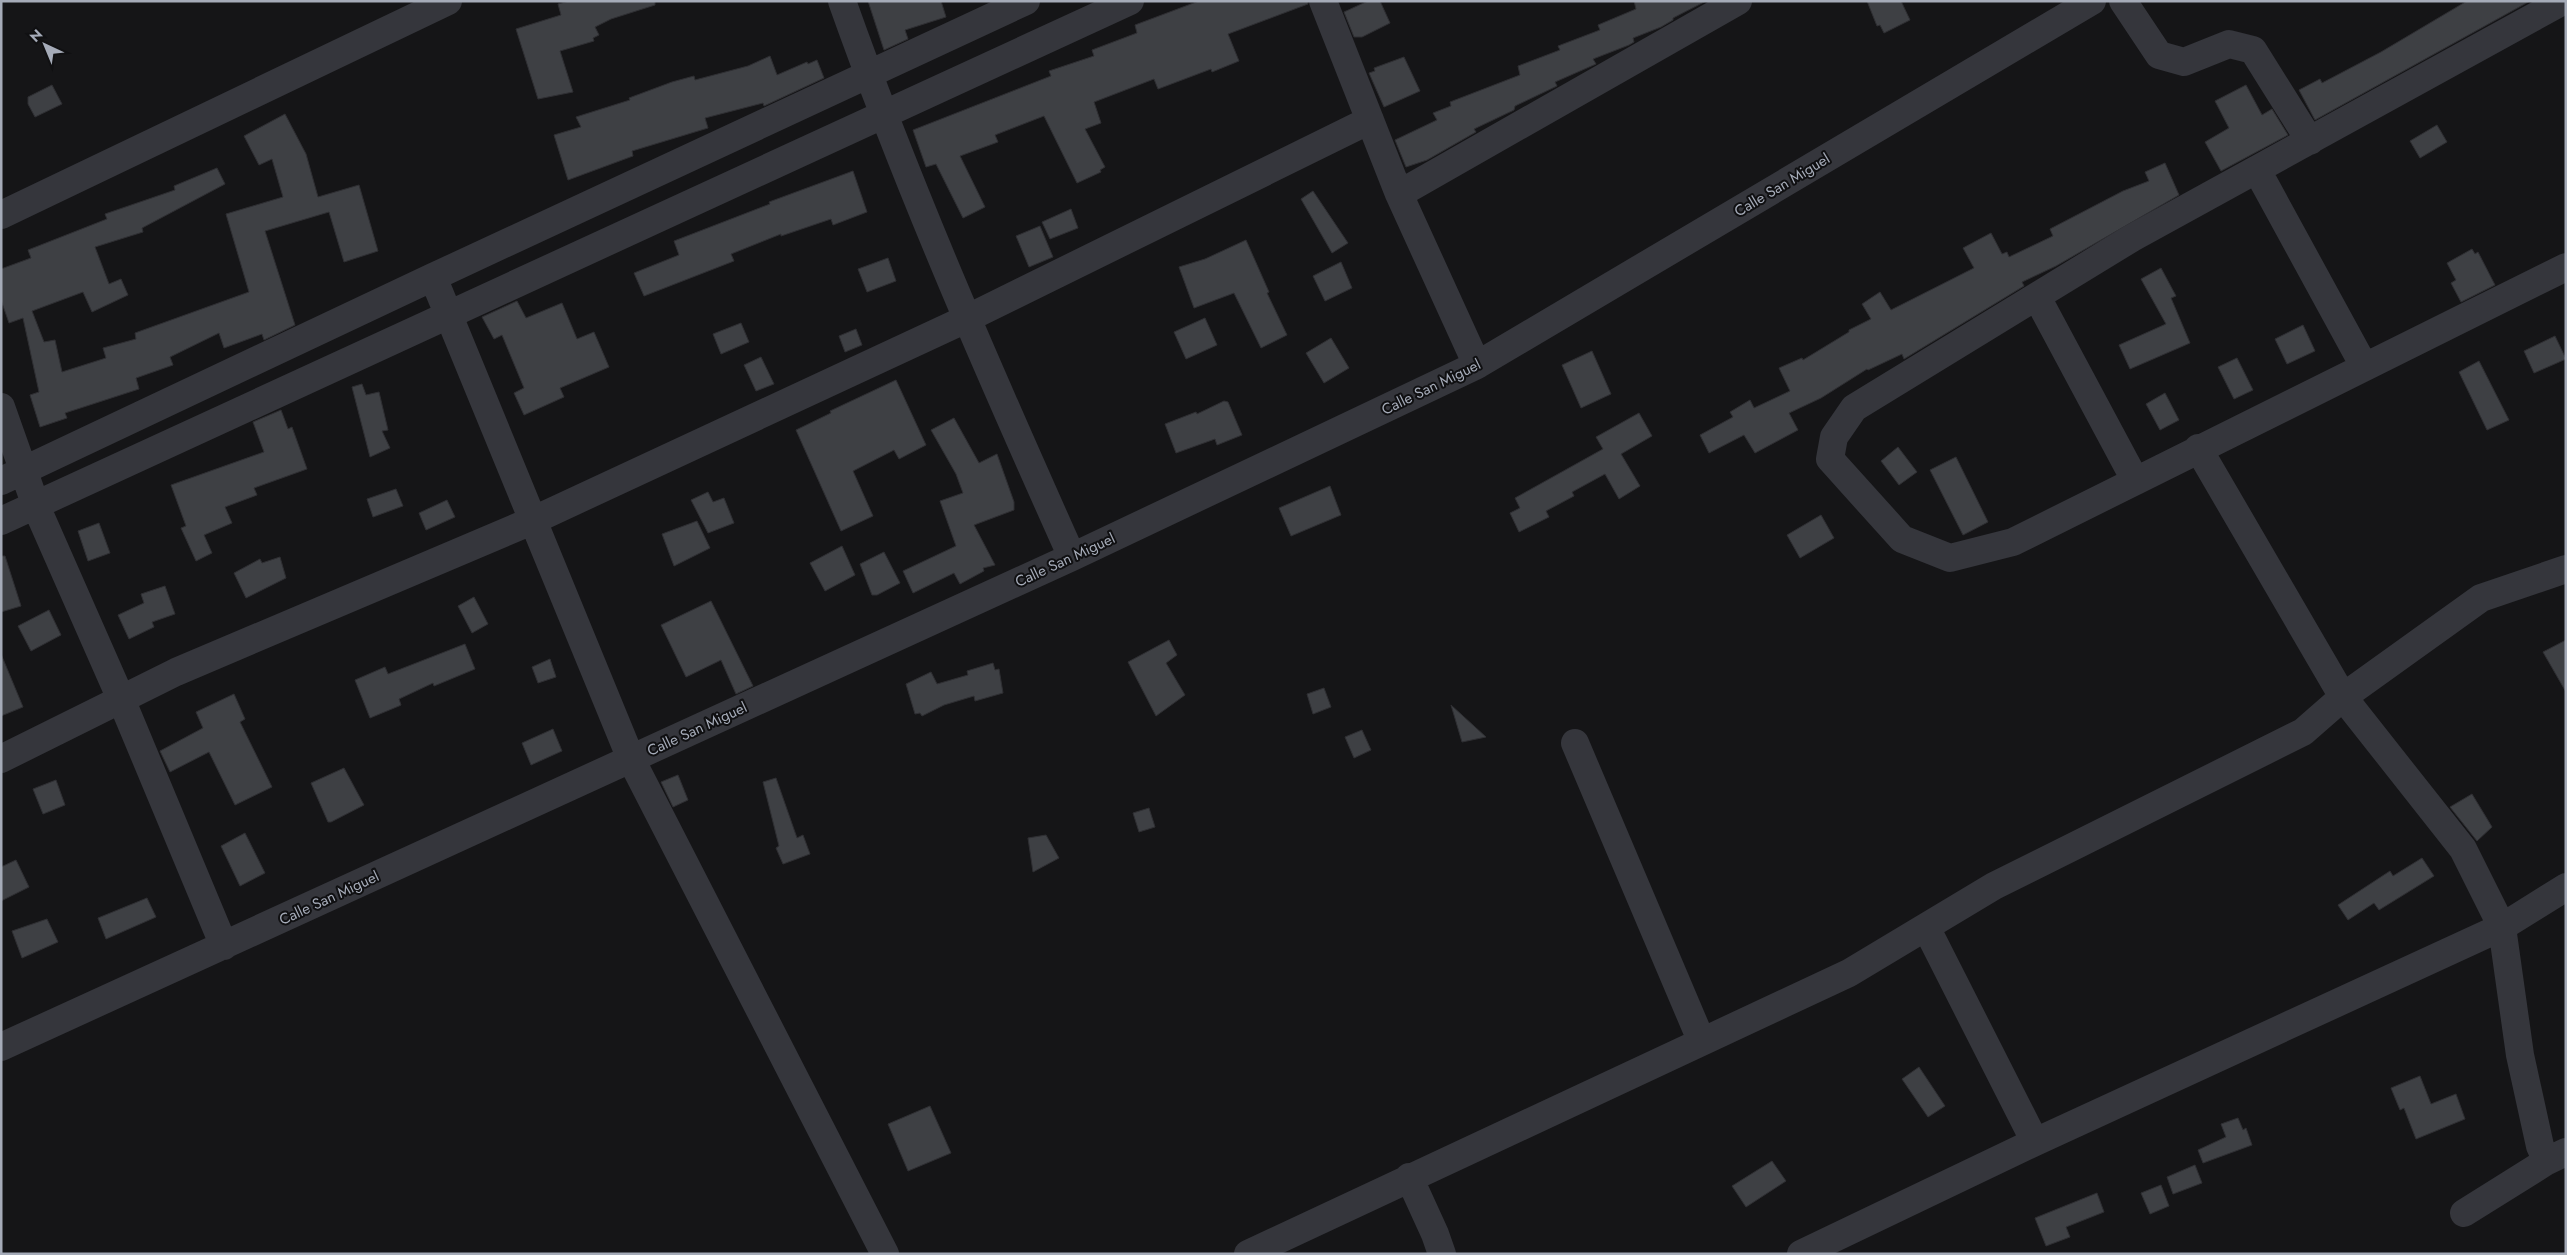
<svg xmlns="http://www.w3.org/2000/svg" width="2567" height="1255" viewBox="0 0 2567 1255" font-family="Jost,sans-serif">
	<rect width="100%" height="100%" fill="#151517"/>
	<path fill="#3e4044" stroke="#2f2f33" d="M 569,1 L 655,1 L 655,5 L 611,19 L 595,27 L 599,35 L 593,38 L 594,41 L 560,51 L 573,92 L 538,99 L 516,29 L 561,15 L 558,4 Z
		M 868,1 L 941,1 L 946,17 L 905,30 L 908,39 L 884,50 Z
		M 1199,1 L 1308,1 L 1308,4 L 1228,34 L 1239,61 L 1212,72 L 1211,69 L 1158,89 L 1154,79 L 1094,102 L 1101,123 L 1085,129 L 1105,167 L 1100,170 L 1101,172 L 1077,183 L 1044,116 L 995,135 L 998,142 L 960,156 L 985,207 L 963,218 L 936,164 L 926,167 L 913,130 L 1051,76 L 1049,71 L 1094,56 L 1092,50 L 1137,33 L 1135,25 Z
		M 1368,1 L 1380,1 L 1390,23 L 1362,37 L 1354,37 L 1344,12 Z
		M 1634,1 L 1706,1 L 1673,18 L 1673,20 L 1661,27 L 1633,38 L 1634,42 L 1629,45 L 1593,59 L 1596,64 L 1555,82 L 1557,86 L 1515,106 L 1514,110 L 1474,129 L 1476,132 L 1427,160 L 1406,167 L 1395,140 L 1437,120 L 1433,113 L 1451,106 L 1450,102 L 1520,75 L 1518,66 L 1560,50 L 1558,46 L 1600,30 L 1598,25 L 1636,9 Z
		M 1867,1 L 1901,1 L 1910,20 L 1884,33 L 1880,25 L 1877,26 Z
		M 2467,1 L 2530,1 L 2315,120 L 2299,90 L 2320,79 L 2322,83 L 2381,52 Z
		M 770,56 L 777,75 L 807,62 L 808,64 L 817,60 L 824,78 L 764,106 L 763,103 L 705,118 L 708,128 L 632,151 L 633,156 L 568,180 L 554,135 L 581,127 L 576,117 L 630,100 L 629,98 L 672,82 L 694,76 L 695,80 L 748,66 Z
		M 1404,57 L 1420,91 L 1384,107 L 1369,73 L 1375,71 L 1374,68 Z
		M 52,85 L 62,104 L 35,117 L 28,104 L 28,97 Z
		M 2246,85 L 2262,115 L 2272,109 L 2288,135 L 2221,171 L 2205,142 L 2229,128 L 2215,101 Z
		M 285,114 L 306,154 L 318,197 L 359,185 L 378,251 L 344,262 L 329,212 L 265,231 L 295,325 L 264,340 L 262,334 L 224,348 L 219,333 L 170,357 L 173,365 L 136,378 L 139,389 L 65,413 L 67,418 L 40,427 L 30,395 L 39,392 L 23,318 L 9,323 L 1,300 L 1,269 L 31,258 L 28,250 L 107,219 L 105,214 L 175,190 L 174,186 L 217,168 L 225,184 L 142,228 L 143,232 L 95,247 L 109,284 L 121,279 L 128,295 L 92,312 L 83,292 L 32,311 L 44,342 L 55,340 L 62,372 L 106,358 L 103,348 L 136,339 L 135,333 L 249,292 L 226,214 L 283,197 L 272,159 L 259,165 L 244,136 Z
		M 2437,125 L 2447,142 L 2420,158 L 2410,141 Z
		M 2165,163 L 2179,195 L 2056,266 L 2022,282 L 2024,286 L 1904,359 L 1902,354 L 1868,370 L 1867,369 L 1821,398 L 1789,413 L 1798,430 L 1755,453 L 1744,435 L 1709,453 L 1700,435 L 1733,417 L 1730,412 L 1750,400 L 1754,408 L 1790,391 L 1779,368 L 1802,358 L 1803,360 L 1849,332 L 1849,330 L 1871,319 L 1862,304 L 1880,292 L 1891,310 L 1974,268 L 1963,248 L 1991,233 L 2002,254 L 2007,252 L 2009,257 L 2053,236 L 2050,229 L 2123,191 L 2149,181 L 2145,172 Z
		M 853,171 L 867,212 L 833,225 L 831,219 L 781,236 L 781,234 L 731,254 L 734,261 L 644,296 L 634,273 L 679,255 L 674,241 L 770,204 L 769,202 Z
		M 1313,191 L 1348,243 L 1332,253 L 1301,199 Z
		M 1071,209 L 1078,228 L 1050,239 L 1042,222 Z
		M 1040,226 L 1053,257 L 1029,267 L 1016,236 Z
		M 1246,240 L 1269,292 L 1267,293 L 1287,335 L 1261,348 L 1234,293 L 1194,308 L 1179,267 L 1205,259 Z
		M 2472,249 L 2475,254 L 2478,252 L 2495,285 L 2461,302 L 2451,283 L 2456,280 L 2447,263 Z
		M 888,258 L 896,281 L 867,292 L 858,269 Z
		M 1341,262 L 1352,288 L 1325,301 L 1313,276 Z
		M 2161,268 L 2176,296 L 2171,298 L 2190,343 L 2130,369 L 2119,345 L 2166,324 L 2141,279 Z
		M 517,301 L 526,318 L 562,303 L 577,339 L 594,332 L 609,367 L 560,388 L 564,397 L 524,415 L 514,393 L 524,388 L 502,335 L 494,339 L 482,317 Z
		M 1205,318 L 1217,345 L 1186,359 L 1174,332 Z
		M 741,323 L 749,342 L 721,354 L 713,334 Z
		M 2303,325 L 2315,351 L 2287,364 L 2275,339 Z
		M 856,329 L 862,345 L 845,352 L 839,336 Z
		M 2555,336 L 2566,359 L 2534,373 L 2524,351 Z
		M 1331,338 L 1349,368 L 1324,383 L 1306,353 Z
		M 1592,351 L 1611,394 L 1581,408 L 1562,365 Z
		M 761,357 L 774,384 L 756,391 L 744,365 Z
		M 2237,358 L 2253,390 L 2234,399 L 2218,367 Z
		M 2479,361 L 2509,420 L 2487,430 L 2459,372 Z
		M 896,380 L 926,445 L 899,459 L 894,450 L 853,471 L 873,516 L 841,531 L 796,430 L 831,413 L 830,411 Z
		M 362,384 L 366,395 L 379,392 L 388,430 L 382,431 L 390,448 L 370,457 L 352,387 Z
		M 2165,393 L 2179,420 L 2160,430 L 2146,404 Z
		M 1224,401 L 1228,402 L 1242,435 L 1217,445 L 1215,439 L 1176,453 L 1165,424 L 1196,412 L 1197,414 Z
		M 281,410 L 288,429 L 292,427 L 307,469 L 254,488 L 257,495 L 225,507 L 232,523 L 204,535 L 212,553 L 196,561 L 181,528 L 186,526 L 171,485 L 264,452 L 253,422 Z
		M 1639,413 L 1652,436 L 1621,454 L 1640,486 L 1619,499 L 1605,474 L 1572,492 L 1574,496 L 1546,511 L 1549,517 L 1519,532 L 1510,513 L 1520,508 L 1515,498 L 1603,449 L 1596,437 Z
		M 954,418 L 979,463 L 997,454 L 1014,502 L 1014,510 L 974,525 L 995,565 L 983,568 L 984,571 L 960,584 L 954,573 L 913,593 L 903,571 L 956,546 L 940,501 L 963,493 L 956,474 L 931,430 Z
		M 1898,447 L 1917,472 L 1899,485 L 1881,461 Z
		M 1956,457 L 1988,522 L 1963,535 L 1930,470 Z
		M 1330,486 L 1341,515 L 1291,536 L 1279,508 Z
		M 396,489 L 403,506 L 373,517 L 367,499 Z
		M 708,492 L 713,502 L 724,498 L 734,523 L 708,533 L 691,500 Z
		M 447,500 L 455,517 L 426,530 L 419,513 Z
		M 1821,515 L 1834,538 L 1800,558 L 1787,535 Z
		M 697,521 L 710,548 L 674,566 L 662,534 Z
		M 99,523 L 110,553 L 88,561 L 78,531 Z
		M 842,546 L 855,575 L 825,591 L 810,563 Z
		M 884,552 L 900,583 L 877,595 L 872,595 L 860,564 Z
		M 1,556 L 5,556 L 21,606 L 1,612 Z
		M 280,557 L 286,578 L 246,598 L 234,573 L 260,559 L 262,563 Z
		M 165,586 L 175,614 L 152,622 L 154,627 L 129,639 L 118,615 L 144,603 L 141,594 Z
		M 474,597 L 488,624 L 472,633 L 458,606 Z
		M 711,601 L 753,686 L 736,694 L 721,660 L 686,677 L 661,625 Z
		M 49,610 L 61,635 L 31,651 L 18,626 Z
		M 1169,640 L 1177,655 L 1166,663 L 1185,695 L 1156,716 L 1128,662 Z
		M 2566,640 L 2566,692 L 2543,652 Z
		M 465,644 L 475,669 L 434,686 L 433,683 L 399,699 L 401,705 L 399,706 L 370,718 L 355,680 L 385,667 L 388,674 Z
		M 1,654 L 23,707 L 1,716 Z
		M 550,659 L 556,677 L 538,683 L 532,667 Z
		M 993,663 L 995,670 L 999,669 L 1003,693 L 975,701 L 974,696 L 944,705 L 922,716 L 920,713 L 915,714 L 906,684 L 931,672 L 937,684 L 968,675 L 967,671 Z
		M 1324,688 L 1331,707 L 1313,714 L 1307,694 Z
		M 234,694 L 245,719 L 240,722 L 272,787 L 235,805 L 209,752 L 170,772 L 160,751 L 203,728 L 196,712 Z
		M 1451,705 L 1486,737 L 1462,742 Z
		M 553,729 L 562,751 L 531,765 L 522,743 Z
		M 1362,730 L 1371,750 L 1354,758 L 1345,737 Z
		M 344,768 L 364,805 L 331,822 L 328,822 L 311,783 Z
		M 678,775 L 688,800 L 673,807 L 661,782 Z
		M 776,778 L 797,838 L 803,835 L 810,854 L 783,864 L 776,848 L 779,846 L 763,782 Z
		M 56,780 L 65,805 L 43,814 L 33,789 Z
		M 2472,794 L 2492,827 L 2477,841 L 2450,807 Z
		M 1149,808 L 1155,827 L 1139,832 L 1133,813 Z
		M 245,833 L 265,873 L 240,886 L 221,846 Z
		M 1046,835 L 1059,858 L 1033,872 L 1028,838 Z
		M 2422,858 L 2434,876 L 2379,910 L 2374,903 L 2348,920 L 2338,905 L 2390,871 L 2393,876 Z
		M 16,860 L 29,887 L 1,901 L 1,867 Z
		M 147,898 L 156,917 L 106,939 L 98,918 Z
		M 47,919 L 58,942 L 22,958 L 12,931 Z
		M 1919,1067 L 1945,1106 L 1928,1117 L 1902,1079 Z
		M 2420,1076 L 2431,1104 L 2456,1094 L 2465,1119 L 2416,1139 L 2404,1108 L 2400,1110 L 2391,1088 Z
		M 930,1106 L 951,1153 L 908,1171 L 888,1124 Z
		M 2238,1118 L 2243,1130 L 2246,1128 L 2252,1145 L 2203,1163 L 2198,1150 L 2226,1137 L 2221,1124 Z
		M 1772,1161 L 1786,1181 L 1746,1207 L 1732,1186 Z
		M 2195,1165 L 2202,1183 L 2173,1194 L 2167,1177 Z
		M 2161,1185 L 2169,1206 L 2150,1214 L 2141,1193 Z
		M 2097,1193 L 2104,1212 L 2066,1227 L 2070,1237 L 2046,1246 L 2035,1218 Z"/>
	<g fill="none" stroke-linecap="round" stroke-linejoin="round">
		<path stroke="#35363c" stroke-width="28" d="M 842,1 C 909,190 990,374 1072,557
			M 1323,1 L 1399,194 L 1477,365
			M 2123,1 L 2159,55 L 2184,62 L 2229,44 L 2253,50 L 2310,141
			M 2563,1 L 2132,238 L 1854,408 L 1834,437 L 1830,459 L 1902,539 L 1950,558 L 2013,542 L 2566,267
			M 2257,170 L 2364,366
			M 1399,194 L 1738,1
			M 1,215 L 448,1
			M 433,277 L 631,759 L 885,1254
			M 2037,297 L 2135,480
			M 1,407 L 36,506 L 121,699 L 224,946
			M 2198,448 L 2343,697 L 2463,849 L 2502,927 L 2520,1055 L 2540,1146 L 2547,1161
			M 1,481 L 433,277 L 1026,1
			M 1,521 L 1130,1
			M 1575,743 L 1701,1040
			M 1,759 L 176,672 L 534,520 L 966,319 L 1370,120
			M 1926,927 L 2035,1142
			M 1,1047 L 1072,557 L 1477,365 L 2092,1
			M 1409,1177 L 1435,1234 L 1442,1254
			M 2464,1213 L 2547,1161 L 2566,1152
			M 1248,1254 L 1849,973 L 1994,886 L 2303,732 L 2343,697 L 2481,598 L 2566,569
			M 1801,1254 L 2035,1142 L 2502,927 L 2566,887"/>
	</g>
	<g text-anchor="middle" dominant-baseline="central" stroke-width="4" stroke-linejoin="round" paint-order="stroke">
		<g font-size="15" fill="#a5abb8" stroke="#101012">
			<text transform="translate(1782 185) rotate(-31)">Calle San Miguel</text>
			<text transform="translate(1431 387) rotate(-26)">Calle San Miguel</text>
			<text transform="translate(1065 560) rotate(-25)">Calle San Miguel</text>
			<text transform="translate(697 729) rotate(-25)">Calle San Miguel</text>
			<text transform="translate(329 898) rotate(-25)">Calle San Miguel</text>
		</g>
	</g>
	<rect width="2567" height="1255" fill="none" stroke="#a5abb8" stroke-width="5"/>
	<g transform="translate(45 45) rotate(316)" stroke="#101012" stroke-width="4" paint-order="stroke">
	<path d="M0-4L9 19L0 12L-9 19Z" fill="#a5abb8"/>
	<text y="-8" font-size="14" font-weight="bold" text-anchor="middle" fill="#a5abb8">N</text>
	</g>
</svg>
